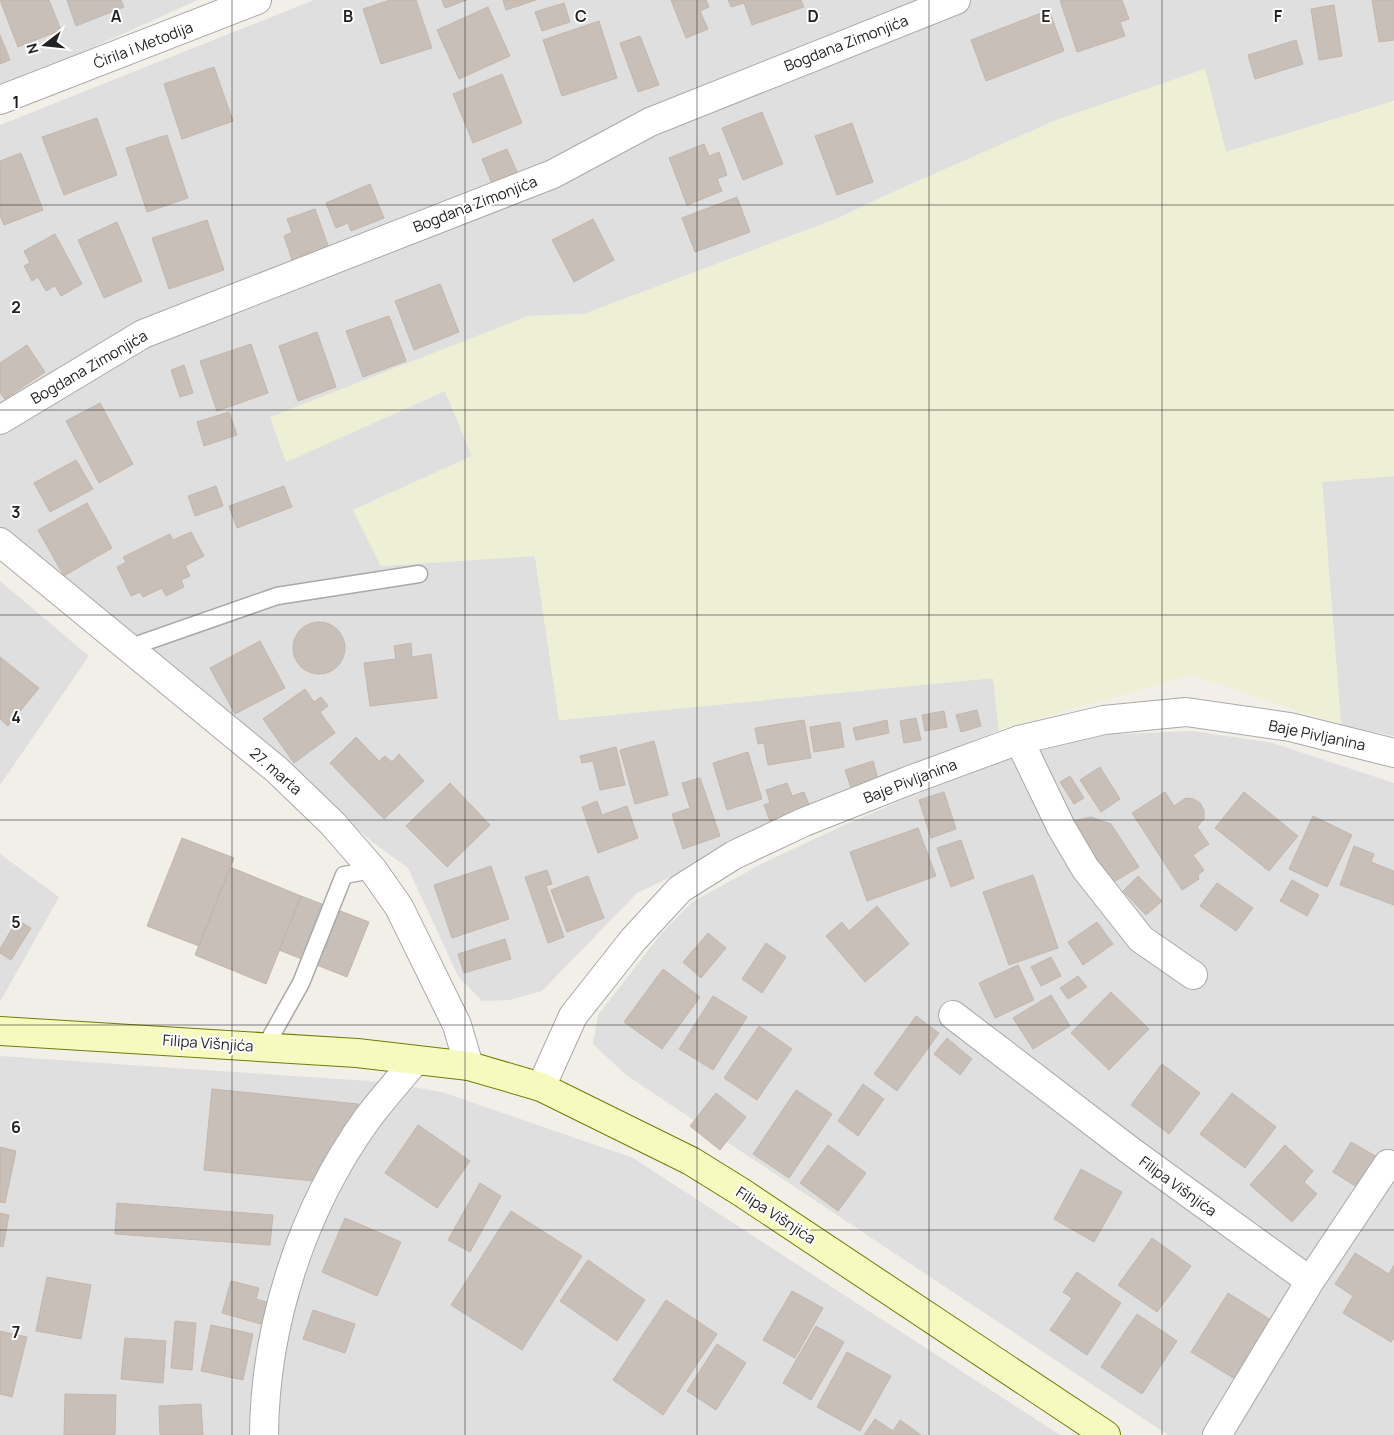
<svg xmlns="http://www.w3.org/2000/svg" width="1394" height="1435" viewBox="0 0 1394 1435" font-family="Manrope,sans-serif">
	<rect width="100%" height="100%" fill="#f2efe9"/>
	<path fill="#e0dfdf" d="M 0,0 L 198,0 L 0,89 Z
		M 314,0 L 1394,0 L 1394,101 L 1226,152 L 1205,69 L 1059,119 L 882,197 L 841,217 L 584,314 L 528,316 L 286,462 L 445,391 L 472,456 L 353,510 L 381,566 L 535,556 L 559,720 L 993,678 L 999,730 L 818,808 L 637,893 L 542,991 L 510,1000 L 482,1001 L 458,976 L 408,868 L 375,844 L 0,529 L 0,125 Z
		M 1394,476 L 1394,736 L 1341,725 L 1322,481 Z
		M 0,581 L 89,656 L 0,785 Z
		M 1193,731 L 1273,743 L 1394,783 L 1394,1435 L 1168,1435 L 626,1075 L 593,1044 L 598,1015 L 660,935 L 692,902 L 761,864 L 838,828 L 996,759 L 1071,736 Z
		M 0,854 L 59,897 L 0,1002 Z
		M 0,1056 L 383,1082 L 442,1092 L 633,1158 L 1060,1435 L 0,1435 Z"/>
	<path fill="#eef0d5" d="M 1205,69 L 1226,152 L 1394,101 L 1394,476 L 1322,482 L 1341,725 L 1192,675 L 999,730 L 993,678 L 559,720 L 535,556 L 381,566 L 353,510 L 472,456 L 445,391 L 286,462 L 270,417 L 528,316 L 585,314 L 841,217 L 882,197 L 1059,119 Z"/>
	<path fill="#c7bfb8" stroke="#c4b6ab" d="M 0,0 L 49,0 L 61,30 L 18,47 Z
		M 67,0 L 121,0 L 124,7 L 76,26 Z
		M 390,0 L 416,0 L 432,48 L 381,64 L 363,9 Z
		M 442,0 L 467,0 L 445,8 Z
		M 503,0 L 536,0 L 506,10 Z
		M 671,0 L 706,0 L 709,7 L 700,11 L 708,29 L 686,38 Z
		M 728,0 L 801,0 L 804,7 L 752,25 L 744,3 L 731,7 Z
		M 1060,0 L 1122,0 L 1129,19 L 1120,22 L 1125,36 L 1077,52 Z
		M 1372,0 L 1394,0 L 1394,40 L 1379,42 Z
		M 564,3 L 570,22 L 542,31 L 535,12 Z
		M 1334,5 L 1342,56 L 1319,60 L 1311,9 Z
		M 488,7 L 510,56 L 459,79 L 437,30 Z
		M 1049,10 L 1064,51 L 986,81 L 971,40 Z
		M 599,21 L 617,78 L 562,96 L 543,40 Z
		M 0,35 L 10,60 L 0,64 Z
		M 640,36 L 659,85 L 638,92 L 620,43 Z
		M 1296,40 L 1303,64 L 1255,79 L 1248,55 Z
		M 214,67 L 233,121 L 182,139 L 164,84 Z
		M 502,74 L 522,123 L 473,143 L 453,94 Z
		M 762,112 L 783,164 L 743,180 L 722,128 Z
		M 97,118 L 117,175 L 64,195 L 42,137 Z
		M 852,123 L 873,182 L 837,195 L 815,136 Z
		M 167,135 L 188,198 L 147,212 L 126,148 Z
		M 704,144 L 709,156 L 719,152 L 727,175 L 717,179 L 722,191 L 687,205 L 669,158 Z
		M 507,149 L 518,174 L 492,184 L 482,159 Z
		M 21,153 L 43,210 L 4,225 L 0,215 L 0,161 Z
		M 370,184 L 384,218 L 351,231 L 348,223 L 336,228 L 326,203 Z
		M 737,197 L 750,232 L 695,252 L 682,218 Z
		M 315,209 L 330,251 L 293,263 L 284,236 L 292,232 L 287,219 Z
		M 593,219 L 614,260 L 574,282 L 552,240 Z
		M 207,220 L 224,270 L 169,289 L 152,238 Z
		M 117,222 L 142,281 L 104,298 L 78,240 Z
		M 55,234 L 82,284 L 61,296 L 55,286 L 46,291 L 38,277 L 32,281 L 24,266 L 30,263 L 24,251 Z
		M 440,284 L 459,332 L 414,350 L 395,301 Z
		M 389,316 L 406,361 L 363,377 L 346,331 Z
		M 317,332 L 336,387 L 298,401 L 279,346 Z
		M 251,344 L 268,393 L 217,411 L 200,361 Z
		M 27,345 L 45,372 L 5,399 L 0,393 L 0,363 Z
		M 184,365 L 193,393 L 180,397 L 171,370 Z
		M 100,403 L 133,464 L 99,483 L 66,421 Z
		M 229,412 L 237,435 L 204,446 L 197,422 Z
		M 76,460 L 93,489 L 50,512 L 34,483 Z
		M 216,486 L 223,506 L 195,516 L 188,496 Z
		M 284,486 L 292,507 L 237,528 L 229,506 Z
		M 87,503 L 112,548 L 64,576 L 38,530 Z
		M 191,532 L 204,556 L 185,566 L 190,576 L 181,580 L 184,587 L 166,596 L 162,588 L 143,597 L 140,592 L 131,596 L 117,567 L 126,562 L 123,557 L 170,534 L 173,540 Z
		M293 648a26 26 0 1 1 52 0a26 26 0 1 1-52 0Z
		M 260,641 L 285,688 L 235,714 L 210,668 Z
		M 411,643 L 412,657 L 431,654 L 437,698 L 370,706 L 364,663 L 396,659 L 394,646 Z
		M 0,657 L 39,688 L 8,726 L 0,719 Z
		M 305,689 L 314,702 L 321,697 L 328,706 L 320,712 L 335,733 L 294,763 L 263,719 Z
		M 977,710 L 981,726 L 961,732 L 956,715 Z
		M 944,711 L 947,727 L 925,731 L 922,715 Z
		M 916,718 L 921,740 L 904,743 L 900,721 Z
		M 804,720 L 811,758 L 768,765 L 764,743 L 758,744 L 755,728 Z
		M 887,720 L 889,733 L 856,740 L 853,728 Z
		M 840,722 L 844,747 L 814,752 L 810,727 Z
		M 356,737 L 379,761 L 385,756 L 392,762 L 399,754 L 424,781 L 384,819 L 330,763 Z
		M 654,741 L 668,795 L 635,804 L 620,750 Z
		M 616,747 L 625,785 L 600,790 L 593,761 L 582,763 L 580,756 Z
		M 748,752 L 762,799 L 727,810 L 713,763 Z
		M 873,761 L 878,779 L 851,788 L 845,770 Z
		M 1100,767 L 1120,799 L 1101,812 L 1080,780 Z
		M 1070,776 L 1084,798 L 1074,804 L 1060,782 Z
		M 700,778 L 720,836 L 683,849 L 672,814 L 690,808 L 682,783 Z
		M 450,783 L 490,825 L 447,867 L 406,826 Z
		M 787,783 L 792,796 L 804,792 L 810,807 L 770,821 L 764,805 L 770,803 L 766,790 Z
		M 944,792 L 956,829 L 931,838 L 919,800 Z
		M 1165,792 L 1174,806 L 1186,798 L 1194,799 L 1200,803 L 1204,810 L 1204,819 L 1197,827 L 1209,844 L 1193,855 L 1204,870 L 1198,875 L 1199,879 L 1182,890 L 1132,813 Z
		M 1244,792 L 1298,836 L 1269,871 L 1215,828 Z
		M 597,801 L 602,815 L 627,806 L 638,838 L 598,853 L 582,807 Z
		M 1313,816 L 1352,835 L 1327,887 L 1289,869 Z
		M 1091,817 L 1111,824 L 1139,867 L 1112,883 L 1073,821 Z
		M 918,828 L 936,876 L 867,901 L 850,852 Z
		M 182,838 L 234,858 L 199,946 L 147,926 Z
		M 961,840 L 974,878 L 951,887 L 937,848 Z
		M 1354,846 L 1374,854 L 1371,862 L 1394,871 L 1394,905 L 1340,885 Z
		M 491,866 L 509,919 L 452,938 L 434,885 Z
		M 230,867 L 301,896 L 266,984 L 195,955 Z
		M 547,870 L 552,884 L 546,886 L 564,937 L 548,943 L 525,877 Z
		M 1033,875 L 1058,948 L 1009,965 L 983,892 Z
		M 588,876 L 604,918 L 567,932 L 551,890 Z
		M 1138,876 L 1162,901 L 1146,915 L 1123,891 Z
		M 1292,880 L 1319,895 L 1307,916 L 1280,901 Z
		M 1217,883 L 1253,908 L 1236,931 L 1200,906 Z
		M 301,896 L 369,922 L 347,977 L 279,950 Z
		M 877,906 L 909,944 L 865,982 L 826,936 L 842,922 L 849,931 Z
		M 17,920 L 31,928 L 11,960 L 0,953 L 0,949 Z
		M 1097,922 L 1113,944 L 1083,965 L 1068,942 Z
		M 708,933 L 726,948 L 701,978 L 683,962 Z
		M 505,939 L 511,959 L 464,973 L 458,954 Z
		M 766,943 L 786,957 L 762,993 L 742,979 Z
		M 1051,957 L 1061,976 L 1041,986 L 1031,967 Z
		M 1018,965 L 1034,1000 L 995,1018 L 979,983 Z
		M 663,969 L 700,997 L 662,1049 L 624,1022 Z
		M 1078,976 L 1087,987 L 1068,999 L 1060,988 Z
		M 1111,992 L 1149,1029 L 1109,1070 L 1071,1033 Z
		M 1051,995 L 1070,1026 L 1033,1049 L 1013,1018 Z
		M 713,996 L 747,1017 L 713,1070 L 679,1049 Z
		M 916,1016 L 939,1033 L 897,1091 L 874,1074 Z
		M 759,1026 L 792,1049 L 757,1100 L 724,1078 Z
		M 947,1038 L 972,1059 L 960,1075 L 934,1054 Z
		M 1162,1064 L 1200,1093 L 1169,1134 L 1131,1105 Z
		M 863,1084 L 884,1099 L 858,1136 L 838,1121 Z
		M 212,1089 L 358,1104 L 357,1122 L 314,1181 L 204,1170 Z
		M 796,1090 L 832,1114 L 789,1178 L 753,1154 Z
		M 716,1093 L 746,1117 L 720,1150 L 690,1126 Z
		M 1232,1093 L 1276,1127 L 1245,1168 L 1200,1134 Z
		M 418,1125 L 470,1161 L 437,1208 L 385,1173 Z
		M 1351,1142 L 1379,1158 L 1360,1189 L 1333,1172 Z
		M 828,1145 L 866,1173 L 838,1211 L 800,1183 Z
		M 1285,1145 L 1313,1171 L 1304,1182 L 1317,1194 L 1292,1222 L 1250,1185 Z
		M 0,1147 L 16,1151 L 5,1203 L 0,1202 Z
		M 1081,1169 L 1122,1192 L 1094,1242 L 1054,1219 Z
		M 480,1183 L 501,1196 L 470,1252 L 448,1240 Z
		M 117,1203 L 273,1215 L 270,1245 L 115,1234 Z
		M 511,1211 L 582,1256 L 522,1350 L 451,1305 Z
		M 0,1213 L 9,1215 L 3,1247 L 0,1246 Z
		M 345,1218 L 401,1242 L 377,1296 L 322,1272 Z
		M 1152,1238 L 1191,1266 L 1157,1312 L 1118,1285 Z
		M 1355,1253 L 1389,1274 L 1394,1265 L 1394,1338 L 1391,1342 L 1343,1313 L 1353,1296 L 1335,1284 Z
		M 588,1260 L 645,1300 L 617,1341 L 560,1301 Z
		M 1077,1272 L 1121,1303 L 1087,1355 L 1050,1330 L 1072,1298 L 1063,1292 Z
		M 47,1277 L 91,1285 L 81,1339 L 36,1331 Z
		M 231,1281 L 259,1288 L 256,1299 L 274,1304 L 268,1326 L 222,1313 Z
		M 792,1291 L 823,1308 L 795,1358 L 763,1340 Z
		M 1228,1293 L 1271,1320 L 1235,1379 L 1191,1352 Z
		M 666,1300 L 717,1334 L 663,1415 L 613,1380 Z
		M 313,1310 L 355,1324 L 345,1353 L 303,1339 Z
		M 1137,1314 L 1177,1341 L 1142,1394 L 1101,1367 Z
		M 175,1321 L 196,1323 L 192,1370 L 171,1368 Z
		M 211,1325 L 253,1334 L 243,1380 L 201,1371 Z
		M 816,1326 L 844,1342 L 811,1400 L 783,1383 Z
		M 0,1331 L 27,1337 L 12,1397 L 0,1394 Z
		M 125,1338 L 166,1341 L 163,1383 L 121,1379 Z
		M 717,1344 L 746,1363 L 716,1410 L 687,1391 Z
		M 847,1352 L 891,1376 L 860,1431 L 817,1407 Z
		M 65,1394 L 116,1395 L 115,1435 L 64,1435 Z
		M 201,1404 L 203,1435 L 160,1435 L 159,1406 Z
		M 875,1419 L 893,1431 L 900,1420 L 921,1435 L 864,1435 Z"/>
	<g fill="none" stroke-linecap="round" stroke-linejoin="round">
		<defs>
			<path id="service" d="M 128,648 L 277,596 L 419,574
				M 265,1047 L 301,983 L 344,875 L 373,870"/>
			<path id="minor" d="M 0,100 L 257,0
				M 0,420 L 143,334 L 553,174 L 650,122 L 956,0
				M 1019,740 L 1061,827 L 1085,868 L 1141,939 L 1193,975
				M 953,1015 L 1132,1152 L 1310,1281
				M 264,1435 C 265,1324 302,1210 367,1119 C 382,1099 399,1080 415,1061
				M 1217,1435 L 1310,1281 L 1388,1164"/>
			<path id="tertiary" d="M 0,542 L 277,770 L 333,824 L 373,870 L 399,907 L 457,1025 L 469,1066
				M 541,1087 L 573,1016 L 633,940 L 680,889 L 734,855 L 804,822 L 910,780 L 1019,740 L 1104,720 L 1186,712 L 1290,727 L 1394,753"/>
			<path id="secondary" d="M 0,1031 L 357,1053 L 469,1066 L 541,1087 L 691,1161 L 741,1192 L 1106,1435"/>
		</defs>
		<use href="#service" stroke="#a9a9a9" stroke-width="19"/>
		<use href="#minor" stroke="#a9a9a9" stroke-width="30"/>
		<use href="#tertiary" stroke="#a9a9a9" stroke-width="30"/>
		<use href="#secondary" stroke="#707d05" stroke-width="30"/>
		<use href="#service" stroke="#fff" stroke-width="16"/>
		<use href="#minor" stroke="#fff" stroke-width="28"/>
		<use href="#tertiary" stroke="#fff" stroke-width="28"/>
		<use href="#secondary" stroke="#f7fabf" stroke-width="28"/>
	</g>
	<path fill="none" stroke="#222" stroke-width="1" stroke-opacity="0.55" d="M 232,0 L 232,1435M 465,0 L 465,1435M 697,0 L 697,1435M 929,0 L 929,1435M 1162,0 L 1162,1435M 0,205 L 1394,205M 0,410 L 1394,410M 0,615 L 1394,615M 0,820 L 1394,820M 0,1025 L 1394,1025M 0,1230 L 1394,1230"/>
	<g text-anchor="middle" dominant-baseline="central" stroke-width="4" stroke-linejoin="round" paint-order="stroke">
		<g font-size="15" fill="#222" stroke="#fff">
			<text transform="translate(846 43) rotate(-21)">Bogdana Zimonjića</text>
			<text transform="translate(143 45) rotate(-21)">Ćirila i Metodija</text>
			<text transform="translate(475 204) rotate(-21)">Bogdana Zimonjića</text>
			<text transform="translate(89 367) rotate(-30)">Bogdana Zimonjića</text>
			<text transform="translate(1317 735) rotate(12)">Baje Pivljanina</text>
			<text transform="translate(276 771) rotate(41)">27. marta</text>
			<text transform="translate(910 781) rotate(-21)">Baje Pivljanina</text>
			<text transform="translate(208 1043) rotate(4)">Filipa Višnjića</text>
			<text transform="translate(1178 1186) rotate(36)">Filipa Višnjića</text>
			<text transform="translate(776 1215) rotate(33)">Filipa Višnjića</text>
		</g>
	</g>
	<g font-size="16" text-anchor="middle" font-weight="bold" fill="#222" stroke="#fff" stroke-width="4" stroke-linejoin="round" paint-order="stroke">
		<text x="116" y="22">A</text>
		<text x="348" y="22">B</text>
		<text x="581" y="22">C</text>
		<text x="813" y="22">D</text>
		<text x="1046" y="22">E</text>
		<text x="1278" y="22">F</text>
		<text x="16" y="108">1</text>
		<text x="16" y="313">2</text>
		<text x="16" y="518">3</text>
		<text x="16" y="723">4</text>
		<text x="16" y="928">5</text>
		<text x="16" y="1133">6</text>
		<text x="16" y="1338">7</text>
	</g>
	<g transform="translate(45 45) rotate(254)" stroke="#ffffff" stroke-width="4" paint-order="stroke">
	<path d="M0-4L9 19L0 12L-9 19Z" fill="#222222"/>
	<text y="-8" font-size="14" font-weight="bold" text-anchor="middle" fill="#222222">N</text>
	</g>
</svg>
